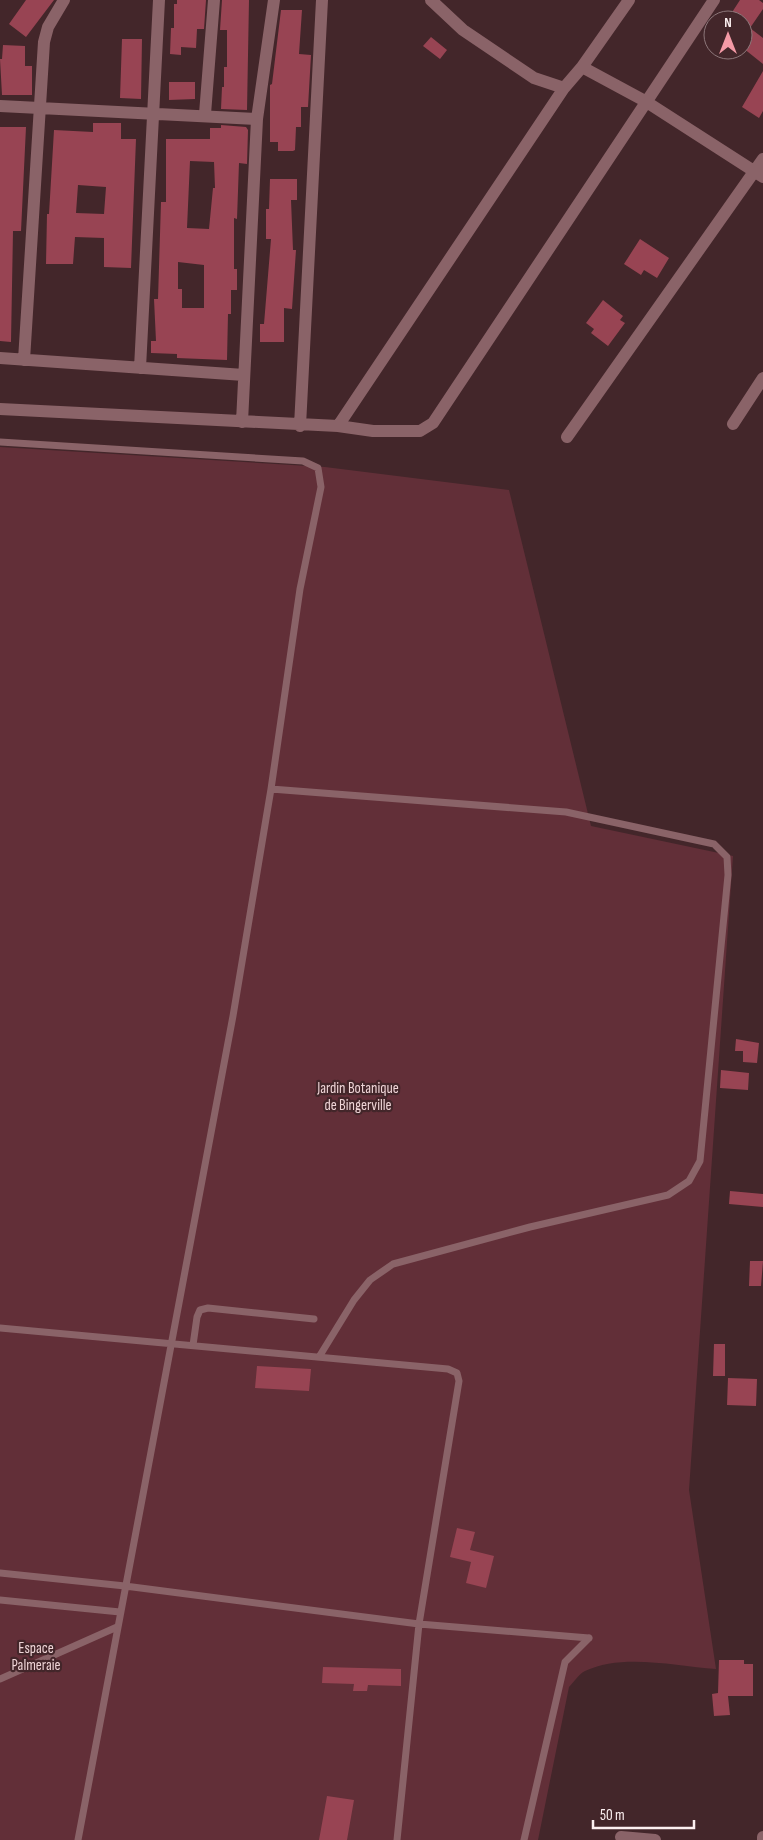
<svg xmlns="http://www.w3.org/2000/svg" width="763" height="1840" viewBox="0 0 763 1840" font-family="'Sofia Sans Condensed',sans-serif">
	<rect width="100%" height="100%" fill="#43262a"/>
	<path fill="#622f38" d="M 0,447 L 325,467 L 509,490 L 591,826 L 733,856 L 689,1490 L 716,1669 C 676,1666 622,1653 585,1671 C 579,1674 574,1682 569,1687 L 538,1840 L 0,1840 Z"/>
	<path fill="#984453" fill-rule="evenodd" d="M 26,0 L 54,0 L 26,37 L 9,24 Z
		M 177,0 L 206,0 L 204,29 L 197,29 L 196,48 L 181,47 L 181,55 L 170,54 L 171,28 L 174,28 L 174,4 L 177,4 Z
		M 222,0 L 249,0 L 247,110 L 221,109 L 222,87 L 224,87 L 224,67 L 227,67 L 227,30 L 220,30 Z
		M 740,0 L 759,0 L 763,3 L 763,9 L 750,28 L 763,38 L 763,64 L 743,48 L 743,20 L 727,20 Z
		M 281,10 L 302,10 L 299,54 L 311,55 L 308,107 L 301,107 L 301,127 L 296,127 L 295,150 L 293,151 L 278,151 L 278,142 L 270,142 L 270,85 L 272,84 Z
		M 431,37 L 447,50 L 440,59 L 423,46 Z
		M 122,39 L 142,39 L 141,99 L 120,98 Z
		M 3,45 L 25,46 L 25,66 L 32,66 L 32,95 L 2,95 L 0,59 L 2,59 Z
		M 763,71 L 763,111 L 759,118 L 742,107 Z
		M 169,82 L 195,82 L 195,99 L 169,100 Z
		M 93,123 L 121,123 L 121,139 L 136,139 L 131,268 L 104,267 L 104,238 L 75,237 L 73,264 L 46,264 L 47,214 L 49,214 L 54,130 L 93,132 ZM 78,185 L 106,187 L 104,214 L 76,213 Z
		M 221,125 L 246,127 L 248,130 L 247,164 L 239,163 L 237,219 L 234,218 L 234,269 L 237,269 L 237,290 L 231,290 L 231,314 L 228,314 L 227,360 L 177,358 L 177,354 L 151,353 L 151,341 L 156,341 L 154,299 L 158,299 L 161,202 L 166,202 L 166,139 L 210,139 L 210,128 L 221,128 ZM 190,161 L 214,162 L 215,188 L 213,188 L 209,229 L 187,228 ZM 178,262 L 204,265 L 204,308 L 182,308 L 182,289 L 178,289 Z
		M 0,127 L 26,127 L 21,231 L 13,231 L 11,342 L 0,341 Z
		M 270,179 L 297,179 L 297,200 L 291,200 L 293,250 L 296,250 L 292,309 L 284,308 L 284,342 L 260,342 L 260,324 L 264,324 L 271,239 L 266,239 L 266,209 L 269,209 Z
		M 640,239 L 669,258 L 657,278 L 644,270 L 641,275 L 624,264 Z
		M 603,300 L 623,316 L 620,320 L 625,323 L 608,346 L 591,333 L 594,329 L 586,323 Z
		M 736,1039 L 759,1043 L 757,1063 L 743,1062 L 743,1051 L 735,1051 Z
		M 721,1070 L 749,1073 L 748,1090 L 720,1088 Z
		M 730,1191 L 763,1194 L 763,1207 L 729,1204 Z
		M 750,1261 L 763,1261 L 761,1286 L 749,1286 Z
		M 714,1344 L 725,1344 L 725,1376 L 713,1376 Z
		M 257,1366 L 311,1369 L 309,1391 L 255,1388 Z
		M 728,1378 L 757,1379 L 756,1406 L 727,1405 Z
		M 457,1528 L 475,1532 L 470,1550 L 494,1556 L 486,1588 L 466,1583 L 471,1562 L 450,1557 Z
		M 719,1660 L 744,1660 L 744,1664 L 753,1664 L 753,1696 L 728,1696 L 730,1715 L 714,1716 L 712,1694 L 718,1693 Z
		M 323,1667 L 401,1669 L 401,1686 L 368,1685 L 367,1691 L 353,1691 L 354,1684 L 322,1683 Z
		M 327,1796 L 354,1800 L 347,1840 L 319,1840 Z"/>
	<g fill="none" stroke-linecap="round" stroke-linejoin="round">
		<path stroke="#8a6368" stroke-width="7" d="M 0,442 L 303,461 L 318,468 L 321,487 L 300,589 L 271,789 L 233,1016 L 78,1840
			M 271,789 L 566,812 L 714,844 L 727,857 L 728,875 L 700,1161 L 689,1181 L 668,1195 L 530,1227 L 393,1264 L 370,1280 L 354,1300 L 319,1357
			M 0,1328 L 448,1369 L 457,1373 L 459,1381 L 419,1624 L 397,1840
			M 193,1345 L 197,1317 L 200,1310 L 208,1308 L 314,1319
			M 0,1573 L 125,1586 L 419,1624 L 589,1638
			M 0,1600 L 120,1612
			M 0,1679 L 117,1627
			M 524,1840 L 565,1662 L 589,1638"/>
		<path stroke="#8a6368" stroke-width="12" d="M 431,0 L 463,30 L 534,78 L 564,88
			M 629,0 L 582,67 L 645,101 L 763,177
			M 0,106 L 257,119
			M 205,114 L 214,0
			M 0,358 L 244,375
			M 24,360 L 44,42 L 48,27 L 64,0
			M 140,368 L 159,0
			M 0,409 L 338,426 L 373,431 L 420,431 L 433,423 L 714,0
			M 242,422 L 257,119 L 274,0
			M 733,424 L 763,378
			M 300,426 L 322,0
			M 338,426 L 564,88 L 582,67
			M 567,437 L 763,159
			M 621,1837 L 655,1840
			M 763,1840 L 763,1837"/>
	</g>
	<g text-anchor="middle" dominant-baseline="central" stroke-width="4.5" stroke-linejoin="round" paint-order="stroke">
		<g font-size="15" fill="#efd5d7" stroke="#43262a">
			<text x="358" y="1088">Jardin Botanique<tspan x="358" dy="17">de Bingerville</tspan></text>
			<text x="36" y="1648">Espace<tspan x="36" dy="17">Palmeraie</tspan></text>
		</g>
	</g>
	<g transform="translate(728 35)"><circle r="24" fill="#43262a" stroke="#8d777a"/>
	<path d="M0-4L9 19L0 12L-9 19Z" fill="#f49aa6"/>
	<text y="-8" font-size="14" font-weight="bold" text-anchor="middle" fill="#fcf0f1">N</text>
	</g>
	<path d="M593 1820v8h101v-8" fill="none" stroke="#fcf0f1" stroke-width="2.5"/>
	<text x="600" y="1820" font-size="15" fill="#fcf0f1" stroke="#43262a" stroke-width="4" paint-order="stroke">50 m</text>
</svg>
